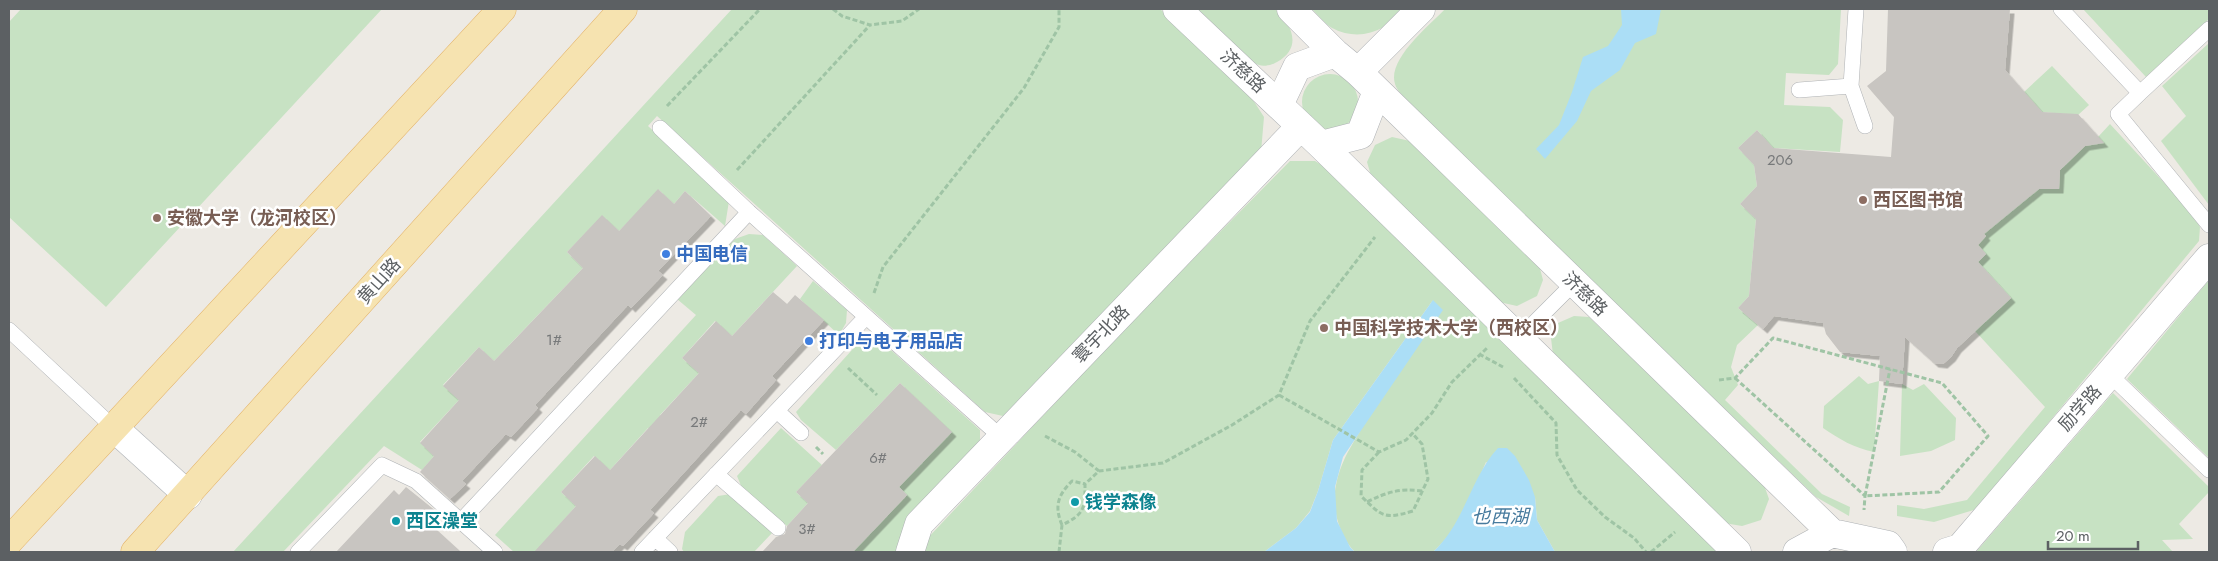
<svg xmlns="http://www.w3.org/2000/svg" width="2218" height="561" viewBox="0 0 2218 561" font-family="Jost,'Noto Sans SC',sans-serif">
	<defs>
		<filter id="shadow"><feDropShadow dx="4.5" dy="4.5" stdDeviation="0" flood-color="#0004"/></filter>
	</defs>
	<rect width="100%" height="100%" fill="#edeae4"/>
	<path fill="#c7e2c3" d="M 21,9 L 382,9 L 106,307 L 9,217 L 9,22 Z
		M 732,9 L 1160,9 L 1246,89 L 1264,117 L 1261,152 L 1003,416 L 985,412 L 657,116 L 648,126 L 729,201 L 725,226 L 685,191 L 674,204 L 659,190 L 619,231 L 602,216 L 567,252 L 583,268 L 494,361 L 479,347 L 443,385 L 459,400 L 420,442 L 434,456 L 422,470 L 384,446 L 283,552 L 233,552 Z
		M 1194,9 L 1275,9 C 1292,25 1303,47 1277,62 C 1272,65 1264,67 1259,65 C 1236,57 1211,25 1194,9 Z
		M 1312,9 L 1407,9 C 1386,30 1361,43 1332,28 C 1325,24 1318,15 1312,9 Z
		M 1445,9 L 1841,9 L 1838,64 L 1829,75 L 1786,73 L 1784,105 L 1830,107 L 1843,120 L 1840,152 L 1773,148 L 1757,130 L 1738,148 L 1754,165 L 1757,186 L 1740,204 L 1756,219 L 1749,296 L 1738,308 L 1758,325 L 1737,345 L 1731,367 L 1738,385 L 1725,400 L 1822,494 L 1850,507 L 1849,516 L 1816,497 L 1411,106 C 1406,99 1397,91 1395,84 C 1387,59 1430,25 1445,9 Z
		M 2083,9 L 2209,9 L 2209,19 L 2146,77 Z
		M 2209,43 L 2209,205 L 2161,141 L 2186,116 L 2162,86 Z
		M 2052,66 L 2089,105 L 2078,115 L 2042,112 L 2024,92 Z
		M1302 102a28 28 0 1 1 56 0a28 28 0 1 1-56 0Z
		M 2110,124 L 2191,212 L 2200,227 L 2199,241 L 1977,509 L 1934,522 L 1897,516 L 1897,505 L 1924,509 L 1967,500 L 2045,407 L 1975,331 L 2011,298 L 1978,262 L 1986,254 L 1978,245 L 1986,236 L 1978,227 L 2039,189 L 2059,189 L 2060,170 L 2085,146 L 2095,144 L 2098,137 Z
		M 1392,137 L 1410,141 L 1539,265 L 1543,280 L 1537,296 L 1517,306 L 1499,302 L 1372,179 L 1367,162 L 1375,145 Z
		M 1290,161 L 1315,161 L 1339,176 L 1717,552 L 1555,552 L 1537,520 L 1535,497 L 1486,462 C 1472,494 1459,529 1433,552 L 1355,552 C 1339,536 1331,507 1336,485 C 1342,456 1355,442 1368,417 C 1390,378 1411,339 1433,300 L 1333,440 L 1318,491 L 1310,511 L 1296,528 L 1264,552 L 924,552 L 924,542 L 1136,317 Z
		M 749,234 L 763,235 L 797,266 L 732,336 L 715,321 L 682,358 L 699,373 L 660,415 L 664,443 L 648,428 L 610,470 L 594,456 L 561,492 L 576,506 L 538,549 L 541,552 L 514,552 L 495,535 L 696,315 L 677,299 L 735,239 Z
		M 2209,280 L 2209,458 L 2127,379 Z
		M 813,281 L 847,310 L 846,323 L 839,335 L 800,299 Z
		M 1574,316 L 1589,317 L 1764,485 L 1769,499 L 1761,520 L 1742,526 L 1724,523 L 1553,355 L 1551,338 L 1558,323 Z
		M 872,340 L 892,351 L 980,430 L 980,443 L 898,552 L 836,552 L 821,539 L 873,531 L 907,495 L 899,487 L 951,432 L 900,383 L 836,450 L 801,420 L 796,412 L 860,341 Z
		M 1859,376 L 1868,384 L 1879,381 L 1874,452 C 1854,448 1839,439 1823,428 L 1824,406 Z
		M 1902,384 L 1913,390 L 1924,384 L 1956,418 L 1955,440 L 1931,451 L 1900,456 Z
		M 2113,393 L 2209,487 L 2209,492 L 2179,524 L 2193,539 L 2162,540 L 2173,552 L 1976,552 Z
		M 781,428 L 822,465 L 796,492 L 808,503 L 787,526 L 742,488 L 737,476 Z
		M 731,494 L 773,532 L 754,552 L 684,552 L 682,549 L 685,532 L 718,496 Z"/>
	<path fill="#abdef6" d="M 1621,9 L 1661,9 L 1656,34 L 1635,43 L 1620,70 L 1591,91 L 1577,121 L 1545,159 L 1536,149 L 1559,125 L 1572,92 L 1583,57 L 1608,46 L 1622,25 Z
		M 1433,300 L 1443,310 L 1343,457 L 1335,487 L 1337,521 L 1350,547 L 1355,552 L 1264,552 L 1296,528 L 1310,512 L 1318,491 L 1333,440 Z
		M 1498,448 L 1507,448 L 1515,456 L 1529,480 L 1535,497 L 1537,520 L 1555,552 L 1433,552 C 1465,523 1470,478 1498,448 Z"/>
	<path fill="#c8c5c1" filter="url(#shadow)" d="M 1888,9 L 2010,9 L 2005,70 L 2042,112 L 2078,114 L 2104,143 L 2085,146 L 2060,170 L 2059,189 L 2039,189 L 1984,234 L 1986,236 L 1978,245 L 1986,254 L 1978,262 L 2011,298 L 1957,348 L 1951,357 L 1943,364 L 1934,363 L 1905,337 L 1902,384 L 1879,381 L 1880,356 L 1840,352 L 1826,334 L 1823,323 L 1774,316 L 1763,329 L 1738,308 L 1749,296 L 1756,219 L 1740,204 L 1757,186 L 1754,165 L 1738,148 L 1757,130 L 1773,148 L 1891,157 L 1894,117 L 1867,86 L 1886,71 Z
		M 658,189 L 674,204 L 685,191 L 711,216 L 658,271 L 663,275 L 631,308 L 628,305 L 535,405 L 538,408 L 511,437 L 506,434 L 462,481 L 466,484 L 450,499 L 420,472 L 434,456 L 420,443 L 459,400 L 443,386 L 479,347 L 494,361 L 583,268 L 567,252 L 602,215 L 619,231 Z
		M 773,292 L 787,304 L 795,295 L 824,320 L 772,376 L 776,380 L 746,414 L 741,410 L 650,510 L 654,513 L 623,546 L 620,544 L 612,552 L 534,552 L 576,506 L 561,492 L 595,456 L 610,470 L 699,373 L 682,358 L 716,321 L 732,336 Z
		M 900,383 L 952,432 L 899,487 L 907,495 L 853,552 L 762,552 L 776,537 L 785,534 L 787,526 L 808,503 L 796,492 Z
		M 406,487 L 437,512 L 427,521 L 461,552 L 336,552 L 394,490 L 399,495 Z"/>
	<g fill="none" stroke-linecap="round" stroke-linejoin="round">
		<defs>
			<path id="lane" d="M 2061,9 L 2140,93 L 2118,114 L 2209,225
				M 1851,86 L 1856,9
				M 1799,90 L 1851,86 L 1865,126
				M 2140,93 L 2209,29
				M 660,128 L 749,212 L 1001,437
				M 9,330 L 113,427
				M 1518,339 L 1574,283
				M 2109,374 L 2209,470
				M 777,411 L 801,433
				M 716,474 L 778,528
				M 461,521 L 749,212
				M 655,538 L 670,552
				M 298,552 L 382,465 L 416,481 L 495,552
				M 642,552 L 866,317"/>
			<path id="street" d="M 1177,9 L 1321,145 L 1737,552
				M 1291,9 L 1335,53 L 1358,72 L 1832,533 L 1888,545 L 1893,552
				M 1358,72 L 1421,9
				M 1279,105 L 1297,67 L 1335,53
				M 1321,145 L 1360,135 L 1377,91
				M 910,552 L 919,524 L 1301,126
				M 1797,552 L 1832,533
				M 1947,552 L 1960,548 L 2209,258"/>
			<path id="secondary" d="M 113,427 L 188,495"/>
			<path id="primary" d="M 9,541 L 502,9
				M 135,552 L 623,9"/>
		</defs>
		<use href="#lane" stroke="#afb2b5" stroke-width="16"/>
		<use href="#street" stroke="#afb2b5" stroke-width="29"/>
		<use href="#secondary" stroke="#b0b4b8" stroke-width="29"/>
		<use href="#primary" stroke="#e3b267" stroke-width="29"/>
		<path stroke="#9fc4a5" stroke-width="3" stroke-dasharray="5 2.5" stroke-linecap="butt" d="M 833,9 L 842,16 L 870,25 L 902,21 L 919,9
			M 667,106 L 760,9
			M 737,170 L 870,25
			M 874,293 L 883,267 L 1024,88 L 1059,27 L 1059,9
			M 1479,354 L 1503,367
			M 848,368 L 877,395
			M 1514,378 L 1556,423 L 1557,455 L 1577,490 L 1605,517 L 1634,538 L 1646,552
			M 1735,378 L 1865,496 L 1864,510
			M 1719,380 L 1735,378 L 1773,338 L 1942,383 L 1988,436 L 1939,492 L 1865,496 L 1890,369
			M 1279,395 L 1379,452 L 1406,440 L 1432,413 L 1452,382 L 1487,348
			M 1045,436 L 1075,452 L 1099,471
			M 816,447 L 823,454
			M 1379,452 L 1362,470 L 1361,496 C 1382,516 1383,520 1413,511 L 1428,479 L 1422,444 L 1412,433
			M 1367,502 C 1387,492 1400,488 1422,491
			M 1062,525 C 1054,506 1058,495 1072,481 L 1085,484
			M 1059,552 L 1062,525 C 1085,514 1085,508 1085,484 L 1099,471 L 1163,463 L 1232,425 L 1279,395 L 1310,321 L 1375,237
			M 1651,552 L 1675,532"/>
		<use href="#lane" stroke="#fff" stroke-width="15"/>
		<use href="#street" stroke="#fff" stroke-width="28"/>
		<use href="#secondary" stroke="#fff" stroke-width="28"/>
		<use href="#primary" stroke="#f6e3b0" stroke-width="28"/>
	</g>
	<g fill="#8d6e63" stroke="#fff" stroke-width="2">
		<circle cx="1863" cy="200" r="5"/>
		<circle cx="157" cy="218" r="5"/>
		<circle cx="1324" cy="328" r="5"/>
	</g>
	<g fill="#3f7fe0" stroke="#fff" stroke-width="2">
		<circle cx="666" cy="254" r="5"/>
		<circle cx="809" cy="341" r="5"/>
	</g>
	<g fill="#0f9aa8" stroke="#fff" stroke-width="2">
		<circle cx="1075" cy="502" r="5"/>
		<circle cx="396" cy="521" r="5"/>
	</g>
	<g text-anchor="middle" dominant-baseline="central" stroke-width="5" stroke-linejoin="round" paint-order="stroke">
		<g font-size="15" fill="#77797a">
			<text x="1780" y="160">206</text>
			<text x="554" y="340">1#</text>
			<text x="699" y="422">2#</text>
			<text x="878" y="458">6#</text>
			<text x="807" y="529">3#</text>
		</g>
		<g font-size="18" fill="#5c6063" stroke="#fff">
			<text transform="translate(1243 71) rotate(43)">济慈路</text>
			<text transform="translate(379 281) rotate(-48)">黄山路</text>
			<text transform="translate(1585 294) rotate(44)">济慈路</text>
			<text transform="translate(1101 334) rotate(-46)">寰宇北路</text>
			<text transform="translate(2080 408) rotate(-49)">励学路</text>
		</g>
		<g font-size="18" font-weight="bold" fill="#785e54" stroke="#fff" text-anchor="start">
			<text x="1873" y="200">西区图书馆</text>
			<text x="167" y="218">安徽大学（龙河校区）</text>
			<text x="1334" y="328">中国科学技术大学（西校区）</text>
		</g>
		<g font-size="18" font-weight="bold" fill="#366cbe" stroke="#fff" text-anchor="start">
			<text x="676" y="254">中国电信</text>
			<text x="819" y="341">打印与电子用品店</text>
		</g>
		<g font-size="18" font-weight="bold" fill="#0d838f" stroke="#fff" text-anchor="start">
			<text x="1085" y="502">钱学森像</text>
			<text x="406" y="521">西区澡堂</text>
		</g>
		<g font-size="19" font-style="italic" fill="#477b9e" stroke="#fff">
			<text x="1500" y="516">也西湖</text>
		</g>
	</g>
	<rect width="2218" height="561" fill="none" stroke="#5c6063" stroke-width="20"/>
	<path d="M2048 541v8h90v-8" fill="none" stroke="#5c6063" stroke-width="2.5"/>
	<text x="2056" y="541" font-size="15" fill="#5c6063" stroke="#ffffff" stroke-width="4" paint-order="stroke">20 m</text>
</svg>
